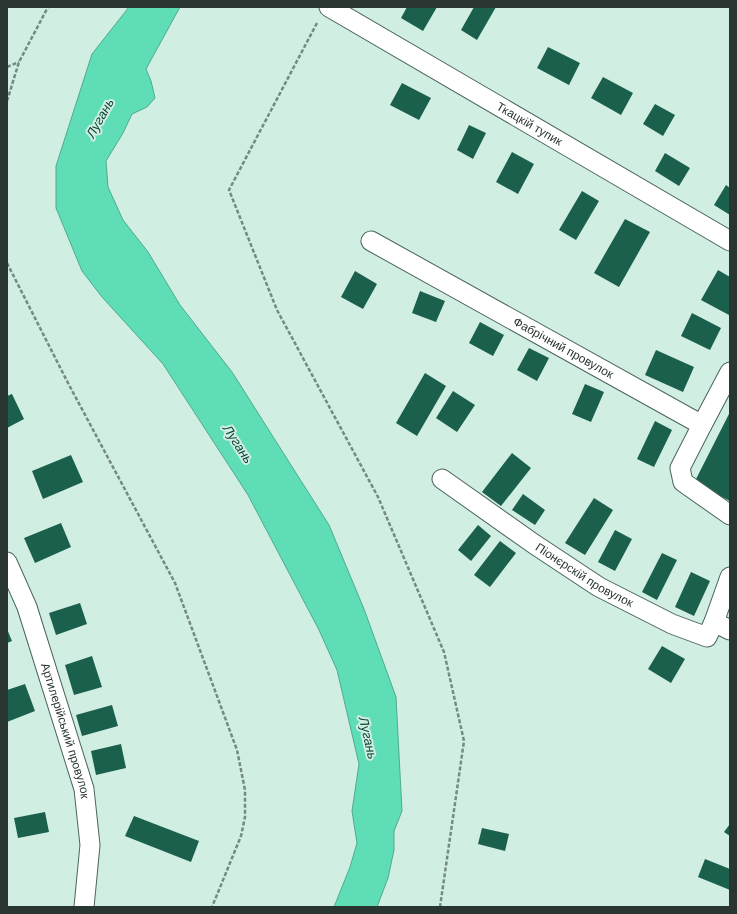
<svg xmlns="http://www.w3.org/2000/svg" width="737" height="914" viewBox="0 0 737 914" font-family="'DM Sans',sans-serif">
	<rect width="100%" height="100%" fill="#d0eee2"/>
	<path fill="#5fddb6" stroke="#4fab8e" d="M 129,7 L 180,7 L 146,69 L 151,81 L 155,98 L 147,107 L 132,114 L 123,133 L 106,161 L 108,187 L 123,220 L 148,252 L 180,305 L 232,372 L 329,525 L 364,609 L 396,697 L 402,811 L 394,831 L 394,850 L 388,878 L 377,907 L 334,907 L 350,867 L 357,843 L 352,811 L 359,764 L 337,670 L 319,630 L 248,495 L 163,364 L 102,297 L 82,271 L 56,208 L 56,166 L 92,54 Z"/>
	<path fill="#1b604c" d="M 407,7 L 437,7 L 423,31 L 401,18 Z
		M 474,7 L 496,7 L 477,40 L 461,30 Z
		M 548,47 L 580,63 L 569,85 L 537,68 Z
		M 603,77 L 633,93 L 621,115 L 591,98 Z
		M 402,83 L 431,98 L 419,120 L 390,105 Z
		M 655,104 L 675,115 L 663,136 L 643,124 Z
		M 469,125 L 486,133 L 473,159 L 457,150 Z
		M 512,152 L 534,164 L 518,194 L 496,182 Z
		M 665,153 L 690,168 L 679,186 L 655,171 Z
		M 726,185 L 730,188 L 730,215 L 714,205 Z
		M 582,191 L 599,201 L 576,240 L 559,230 Z
		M 625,219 L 650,232 L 619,287 L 594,273 Z
		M 718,270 L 730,277 L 730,313 L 729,315 L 701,300 Z
		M 355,271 L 377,284 L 363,309 L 341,297 Z
		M 420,291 L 445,301 L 436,322 L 412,313 Z
		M 692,313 L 721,328 L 710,350 L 681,336 Z
		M 480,322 L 504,335 L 493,356 L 469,343 Z
		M 529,348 L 549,358 L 537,381 L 517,370 Z
		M 656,350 L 694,367 L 683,392 L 645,375 Z
		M 425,373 L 446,386 L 417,436 L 396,423 Z
		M 585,384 L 604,392 L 591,422 L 572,414 Z
		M 453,391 L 475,405 L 457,432 L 436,418 Z
		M 12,394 L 24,419 L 7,428 L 7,396 Z
		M 730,412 L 730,501 L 694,483 Z
		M 655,421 L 672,430 L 654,467 L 637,459 Z
		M 512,453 L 531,468 L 501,506 L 482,492 Z
		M 71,455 L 83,482 L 43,499 L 32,471 Z
		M 523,494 L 545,510 L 535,525 L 512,510 Z
		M 594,498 L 613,510 L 585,555 L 565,543 Z
		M 61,523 L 71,547 L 35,563 L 24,538 Z
		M 478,525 L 491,536 L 471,561 L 458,550 Z
		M 615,530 L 632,539 L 615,571 L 598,562 Z
		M 500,541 L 516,553 L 490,587 L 474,575 Z
		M 662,553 L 677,560 L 657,600 L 642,592 Z
		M 691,572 L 710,581 L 694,616 L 675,607 Z
		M 80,603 L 87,624 L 56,635 L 49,613 Z
		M 7,629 L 12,641 L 7,643 Z
		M 662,646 L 685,659 L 671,683 L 648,669 Z
		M 92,656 L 102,687 L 74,695 L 65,665 Z
		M 25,684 L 35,711 L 7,722 L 7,690 Z
		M 112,705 L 118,726 L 82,736 L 76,715 Z
		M 121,744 L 126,768 L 96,775 L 91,751 Z
		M 45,812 L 49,832 L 18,838 L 14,818 Z
		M 134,816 L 199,841 L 191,862 L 125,836 Z
		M 730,824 L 730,836 L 724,832 Z
		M 482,828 L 509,834 L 505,851 L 478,844 Z
		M 705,859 L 730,869 L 730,890 L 698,877 Z"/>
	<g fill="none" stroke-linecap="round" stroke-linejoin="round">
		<defs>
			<g id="street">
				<path id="s1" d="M 329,7 L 730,241"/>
				<path id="s2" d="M 371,241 L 702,425 L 730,372"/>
				<path d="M 702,425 L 680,468 L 683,482 L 730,515"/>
				<path id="s3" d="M 442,479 L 534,544 L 599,587 L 672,624 L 707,637 L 714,622 L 730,630"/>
				<path id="s4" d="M 7,562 L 27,607 L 84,789 L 90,845 L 84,907"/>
				<path d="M 714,622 L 730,577"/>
			</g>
		</defs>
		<use href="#street" stroke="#4a645b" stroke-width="21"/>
		<path stroke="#768a82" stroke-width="2.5" stroke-dasharray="4 2" stroke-linecap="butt" d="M 317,23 L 229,190 L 277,310 L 378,497 L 444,652 L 464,741 L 440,907
			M 7,67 L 19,62
			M 7,101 L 19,62 L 48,7
			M 7,263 L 68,383 L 175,583 L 237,750 L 245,790 L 245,817 L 241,836 L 212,907"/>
		<use href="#street" stroke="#fff" stroke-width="19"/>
	</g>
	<g text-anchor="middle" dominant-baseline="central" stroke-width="4" stroke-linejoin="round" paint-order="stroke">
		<g font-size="12" fill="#293530" stroke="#d0eee2">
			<text stroke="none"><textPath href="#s1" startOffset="232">Ткацкій тупик</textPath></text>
			<text stroke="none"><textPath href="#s2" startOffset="220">Фабрічний провулок</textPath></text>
			<text stroke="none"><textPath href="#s3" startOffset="172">Піонєрскій провулок</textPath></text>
			<text stroke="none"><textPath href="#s4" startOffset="179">Артилерійський провулок</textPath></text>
		</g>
		<g font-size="13" font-style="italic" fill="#0c4435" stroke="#d0eee2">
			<text transform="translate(100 118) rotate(-61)">Лугань</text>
			<text transform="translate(238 444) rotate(57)">Лугань</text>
			<text transform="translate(368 738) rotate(77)">Лугань</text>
		</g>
	</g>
	<rect width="737" height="914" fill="none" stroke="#293530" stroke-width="16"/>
</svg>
